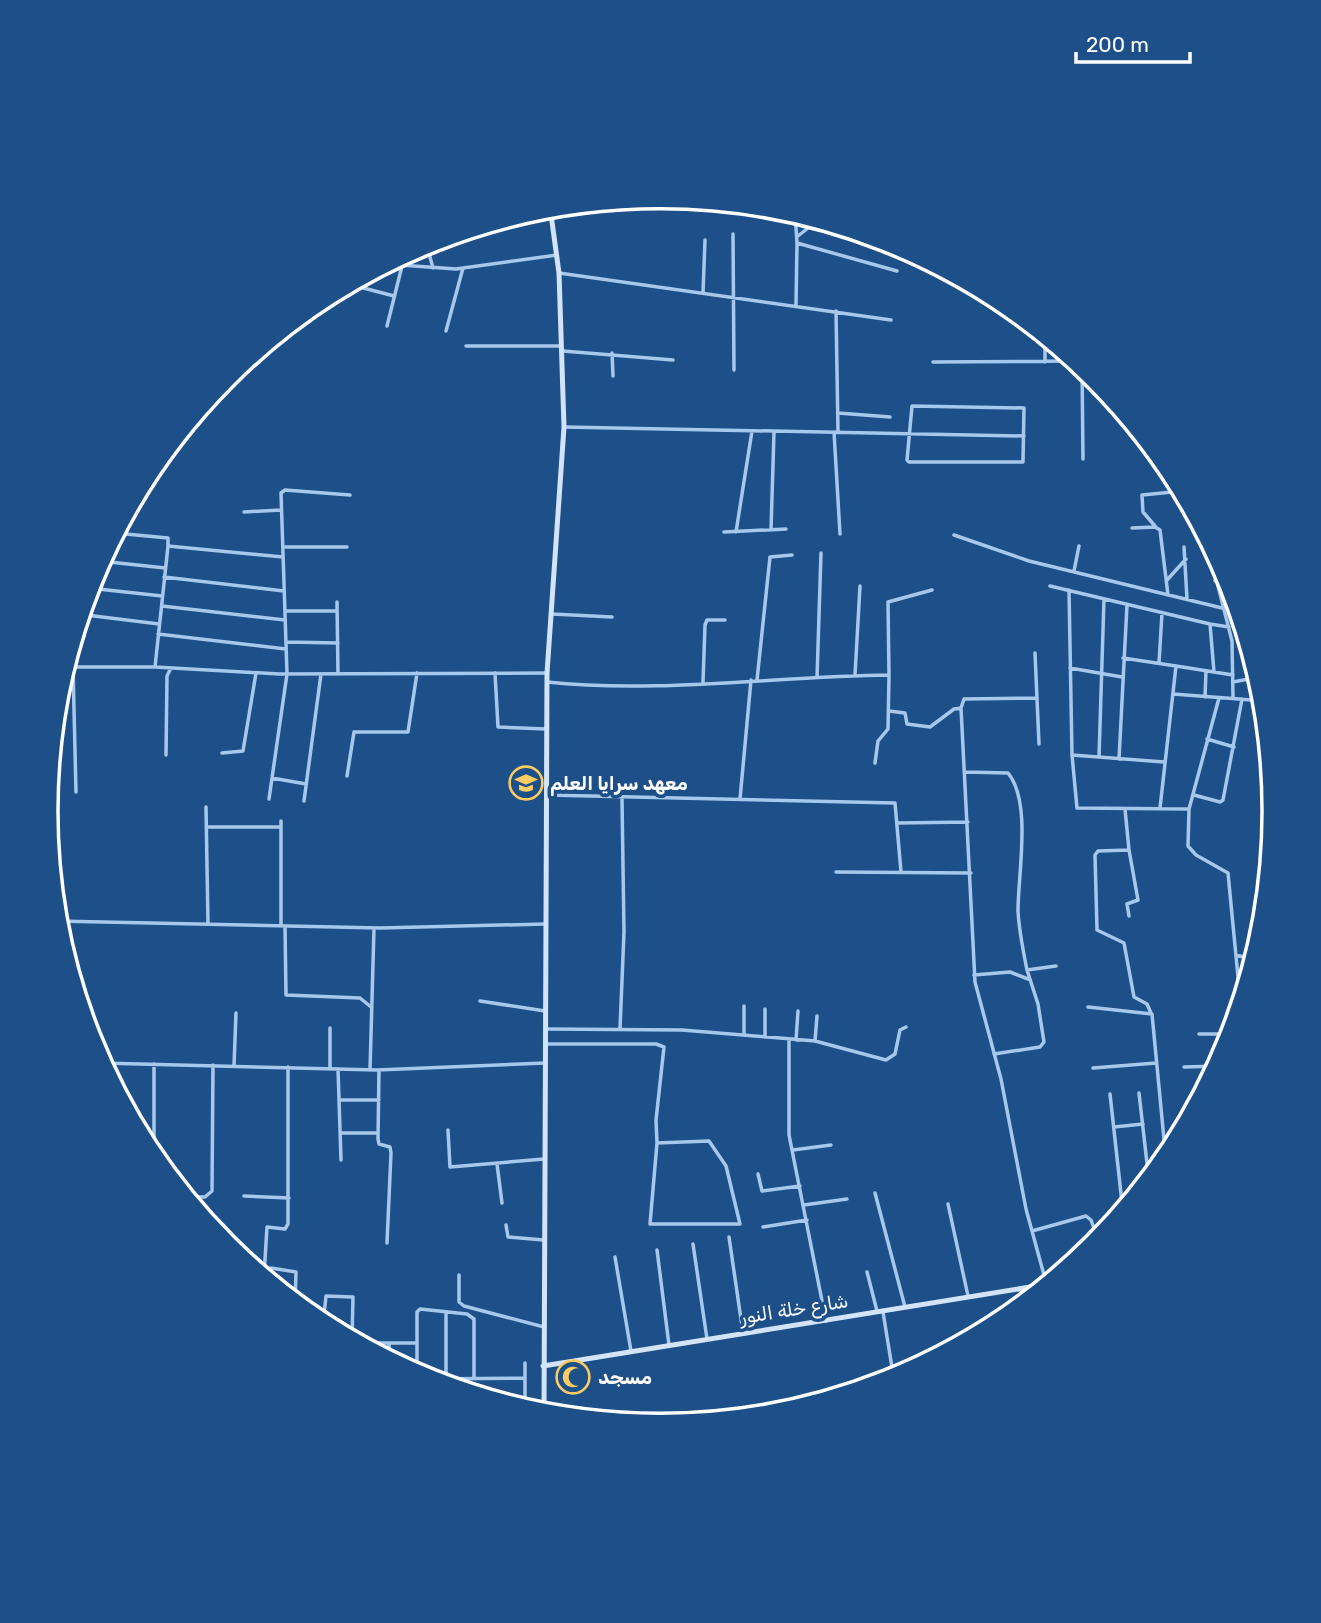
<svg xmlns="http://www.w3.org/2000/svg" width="1321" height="1623" viewBox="0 0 1321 1623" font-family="Rubik,'Noto Sans Arabic',sans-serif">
	<rect width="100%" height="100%" fill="#1d4f89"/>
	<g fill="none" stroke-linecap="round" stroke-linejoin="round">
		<path stroke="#a6c8ec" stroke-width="3.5" d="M 795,213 L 797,243
			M 733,234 L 734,370
			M 798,236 L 818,220
			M 426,243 L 433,268
			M 386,264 L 456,269 L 557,255
			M 559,273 L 891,320
			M 348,284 L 394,296
			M 703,293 L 705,240
			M 796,305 L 797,243 L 897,271
			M 836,311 L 838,432
			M 387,326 L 402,266 L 399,257
			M 446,331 L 463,268
			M 466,346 L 560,346
			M 563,351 L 673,360
			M 612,353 L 613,376
			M 933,362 L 1076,361
			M 1045,362 L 1045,335
			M 1082,366 L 1083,459
			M 912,406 L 1024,408 L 1023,462 L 909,462 L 907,460 Z
			M 838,413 L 890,417
			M 564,427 L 1024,436
			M 834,432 L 840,534
			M 153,486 L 154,464
			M 244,512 L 281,510
			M 1155,526 L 1143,512 L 1142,495 L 1183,491
			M 1203,527 L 1232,641 L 1233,698
			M 1132,528 L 1155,527 L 1160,530 L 1168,595
			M 771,530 L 774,432
			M 724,532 L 786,529
			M 736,532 L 752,431
			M 115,533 L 168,538 L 168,546
			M 954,535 L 1029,561 L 1222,608
			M 283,547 L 347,547
			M 1184,547 L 1187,599
			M 100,561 L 165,568
			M 1074,571 L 1079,546
			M 164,577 L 284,591
			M 1167,580 L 1186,559
			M 1215,581 L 1229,578
			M 1050,586 L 1210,624 L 1214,672
			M 89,588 L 162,596
			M 1069,590 L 1072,755 L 1164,762
			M 337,602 L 338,674
			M 162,606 L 285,620
			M 285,611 L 337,611
			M 552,614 L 612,617
			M 86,615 L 159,624
			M 1210,624 L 1229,627
			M 158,634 L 286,649
			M 84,636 L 89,587
			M 286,642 L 338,643
			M 1035,653 L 1039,744
			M 1123,658 L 1176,666 L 1160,808
			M 1159,663 L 1162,613
			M 1176,666 L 1233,675
			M 155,667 L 168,546 L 283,557
			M 1070,668 L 1122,677
			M 495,673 L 498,727 L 546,729
			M 855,675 L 860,586
			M 817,678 L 821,553
			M 757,680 L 770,557 L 792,555
			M 547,682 C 657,694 779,676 889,675 L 888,602 L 932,590
			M 703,682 L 705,625 L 707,620 L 725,620
			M 1233,682 L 1259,677
			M 1173,694 L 1265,701
			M 1205,697 L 1206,671
			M 1037,698 L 964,699 L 961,708 L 975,982 L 1001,1079 L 1026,1209 L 1047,1286
			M 1219,698 L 1189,809 L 1188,846 L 1196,855 L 1228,873 L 1238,977 L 1237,1018
			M 889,711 L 905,713 L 907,724 L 930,727 L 954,709 L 961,708
			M 1207,739 L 1234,747
			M 222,753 L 243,751 L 256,673
			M 166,755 L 167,676 L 171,668
			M 1072,755 L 1077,808 L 1189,809
			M 1099,757 L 1104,599
			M 1119,759 L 1127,605
			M 875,763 L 878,741 L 888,729 L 889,676
			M 965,772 L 1008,773 C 1032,802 1018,873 1018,911 C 1019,931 1023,950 1027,970 L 1056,966
			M 347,776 L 354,732 L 408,732 L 417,673
			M 272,778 L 306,784
			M 76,792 L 73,667 L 155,667 L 279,674 L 547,673
			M 547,795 L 895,803 L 901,872
			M 1194,795 L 1220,802 L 1223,800 L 1242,699
			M 269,799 L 287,674 L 281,493 L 285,490 L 350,495
			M 740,799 L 751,680
			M 304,801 L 321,674
			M 206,807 L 208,924
			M 1125,809 L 1129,850 L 1098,851 L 1095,855 L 1097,930 L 1124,943 L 1134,997 L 1147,1004 L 1151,1013
			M 281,821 L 281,926
			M 898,823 L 968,822
			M 206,827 L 281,827
			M 1129,850 L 1138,900 L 1127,904 L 1129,916
			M 836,872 L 971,873
			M 56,921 L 380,928 L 545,924
			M 285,926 L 286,995 L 360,998 L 371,1007
			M 1236,955 L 1255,960
			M 974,975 L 1010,972 L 1028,979
			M 480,1001 L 545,1011
			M 744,1006 L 744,1035
			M 1088,1007 L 1152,1014 L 1166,1160
			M 547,1029 L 682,1030 L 815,1041 L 886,1060 L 895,1054 L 900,1030 L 906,1027
			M 620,1029 L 624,932 L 622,799
			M 1199,1034 L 1232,1034
			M 765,1037 L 765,1009
			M 789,1039 L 789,1135 L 826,1321
			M 796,1040 L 798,1011
			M 815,1041 L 817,1016
			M 547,1044 L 656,1044 L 664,1047 L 656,1120 L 657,1143 L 650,1224 L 740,1224 L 726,1166 L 709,1141 L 657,1143
			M 994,1054 L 1040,1047 L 1044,1042 L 1038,1004 L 1027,970
			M 101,1063 L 377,1070 L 545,1063
			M 234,1066 L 236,1013
			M 1184,1067 L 1219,1066
			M 330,1068 L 330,1028
			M 1093,1068 L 1156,1063
			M 338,1069 L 341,1160
			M 370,1070 L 374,928
			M 379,1070 L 378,1139 L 379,1144 L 390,1147 L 391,1153 L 387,1243
			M 1139,1093 L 1149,1181
			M 1110,1094 L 1123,1212
			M 339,1100 L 379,1100
			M 1114,1127 L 1143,1124
			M 448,1130 L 450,1167 L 544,1159
			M 340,1133 L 378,1133
			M 793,1150 L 831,1145
			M 154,1159 L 154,1064
			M 497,1164 L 502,1203
			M 758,1174 L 762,1191 L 800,1186
			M 875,1193 L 905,1307
			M 244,1196 L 289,1198
			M 185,1197 L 205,1197 L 212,1191 L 213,1065
			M 948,1204 L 968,1296
			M 804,1205 L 847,1199
			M 506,1225 L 508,1237 L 544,1240
			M 763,1227 L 807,1220
			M 1032,1231 L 1086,1216 L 1091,1220 L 1099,1242
			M 729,1237 L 743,1333
			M 693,1244 L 707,1339
			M 657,1250 L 669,1345
			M 615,1257 L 631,1351
			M 265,1272 L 271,1268 L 296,1272 L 295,1304
			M 867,1272 L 877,1311
			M 459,1275 L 459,1302 L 464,1306 L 544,1327
			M 264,1276 L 267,1227 L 285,1229 L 288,1224 L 288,1067
			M 446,1312 L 446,1379
			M 883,1312 L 894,1380
			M 323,1325 L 326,1296 L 353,1297 L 352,1340
			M 357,1343 L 417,1343
			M 389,1343 L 389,1360
			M 417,1376 L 417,1312 L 420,1309 L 467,1314 L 474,1319 L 474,1379
			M 425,1379 L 525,1378
			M 516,1407 L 544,1408
			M 525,1407 L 525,1363"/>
		<path stroke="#d3e4f9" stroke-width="5" d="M 543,1366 L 1049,1284
			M 544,1415 L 547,673 L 564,427 L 559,273 L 550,207"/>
	</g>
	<defs>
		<symbol id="university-ring" viewBox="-11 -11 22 22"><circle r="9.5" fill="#1d4f89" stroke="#fccc64" stroke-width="1.5"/><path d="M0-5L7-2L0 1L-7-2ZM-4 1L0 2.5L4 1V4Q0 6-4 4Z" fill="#fccc64"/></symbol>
		<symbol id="mosque-ring" viewBox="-11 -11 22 22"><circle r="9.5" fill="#1d4f89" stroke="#fccc64" stroke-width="1.5"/><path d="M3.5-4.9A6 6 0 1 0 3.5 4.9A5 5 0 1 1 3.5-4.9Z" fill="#fccc64"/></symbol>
	</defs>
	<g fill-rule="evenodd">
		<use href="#university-ring" x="507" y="764" width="38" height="38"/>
		<use href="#mosque-ring" x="554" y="1358" width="38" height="38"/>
	</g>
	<g text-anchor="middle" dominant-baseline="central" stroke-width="7" stroke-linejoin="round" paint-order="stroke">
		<g font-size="19" font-weight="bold" fill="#fff" stroke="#1d4f89" text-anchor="start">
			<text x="550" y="783">معهد سرايا العلم</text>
			<text x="598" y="1377">مسجد</text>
		</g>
		<g font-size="19" fill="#fff" stroke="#1d4f89">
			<text transform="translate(794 1309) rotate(-9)">شارع خلة النور</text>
		</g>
	</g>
	<path d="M0 0H1321V1623H0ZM58 811a602 602 0 1 1 1204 0a602 602 0 1 1-1204 0Z" fill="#1d4f89" fill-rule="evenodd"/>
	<path fill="none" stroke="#fff" stroke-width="3.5" d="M58 811a602 602 0 1 1 1204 0a602 602 0 1 1-1204 0Z"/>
	<path d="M1076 52v10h114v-10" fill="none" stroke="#ffffff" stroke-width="3.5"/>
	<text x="1086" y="52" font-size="21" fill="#ffffff" stroke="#1d4f89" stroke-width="5" paint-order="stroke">200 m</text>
</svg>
